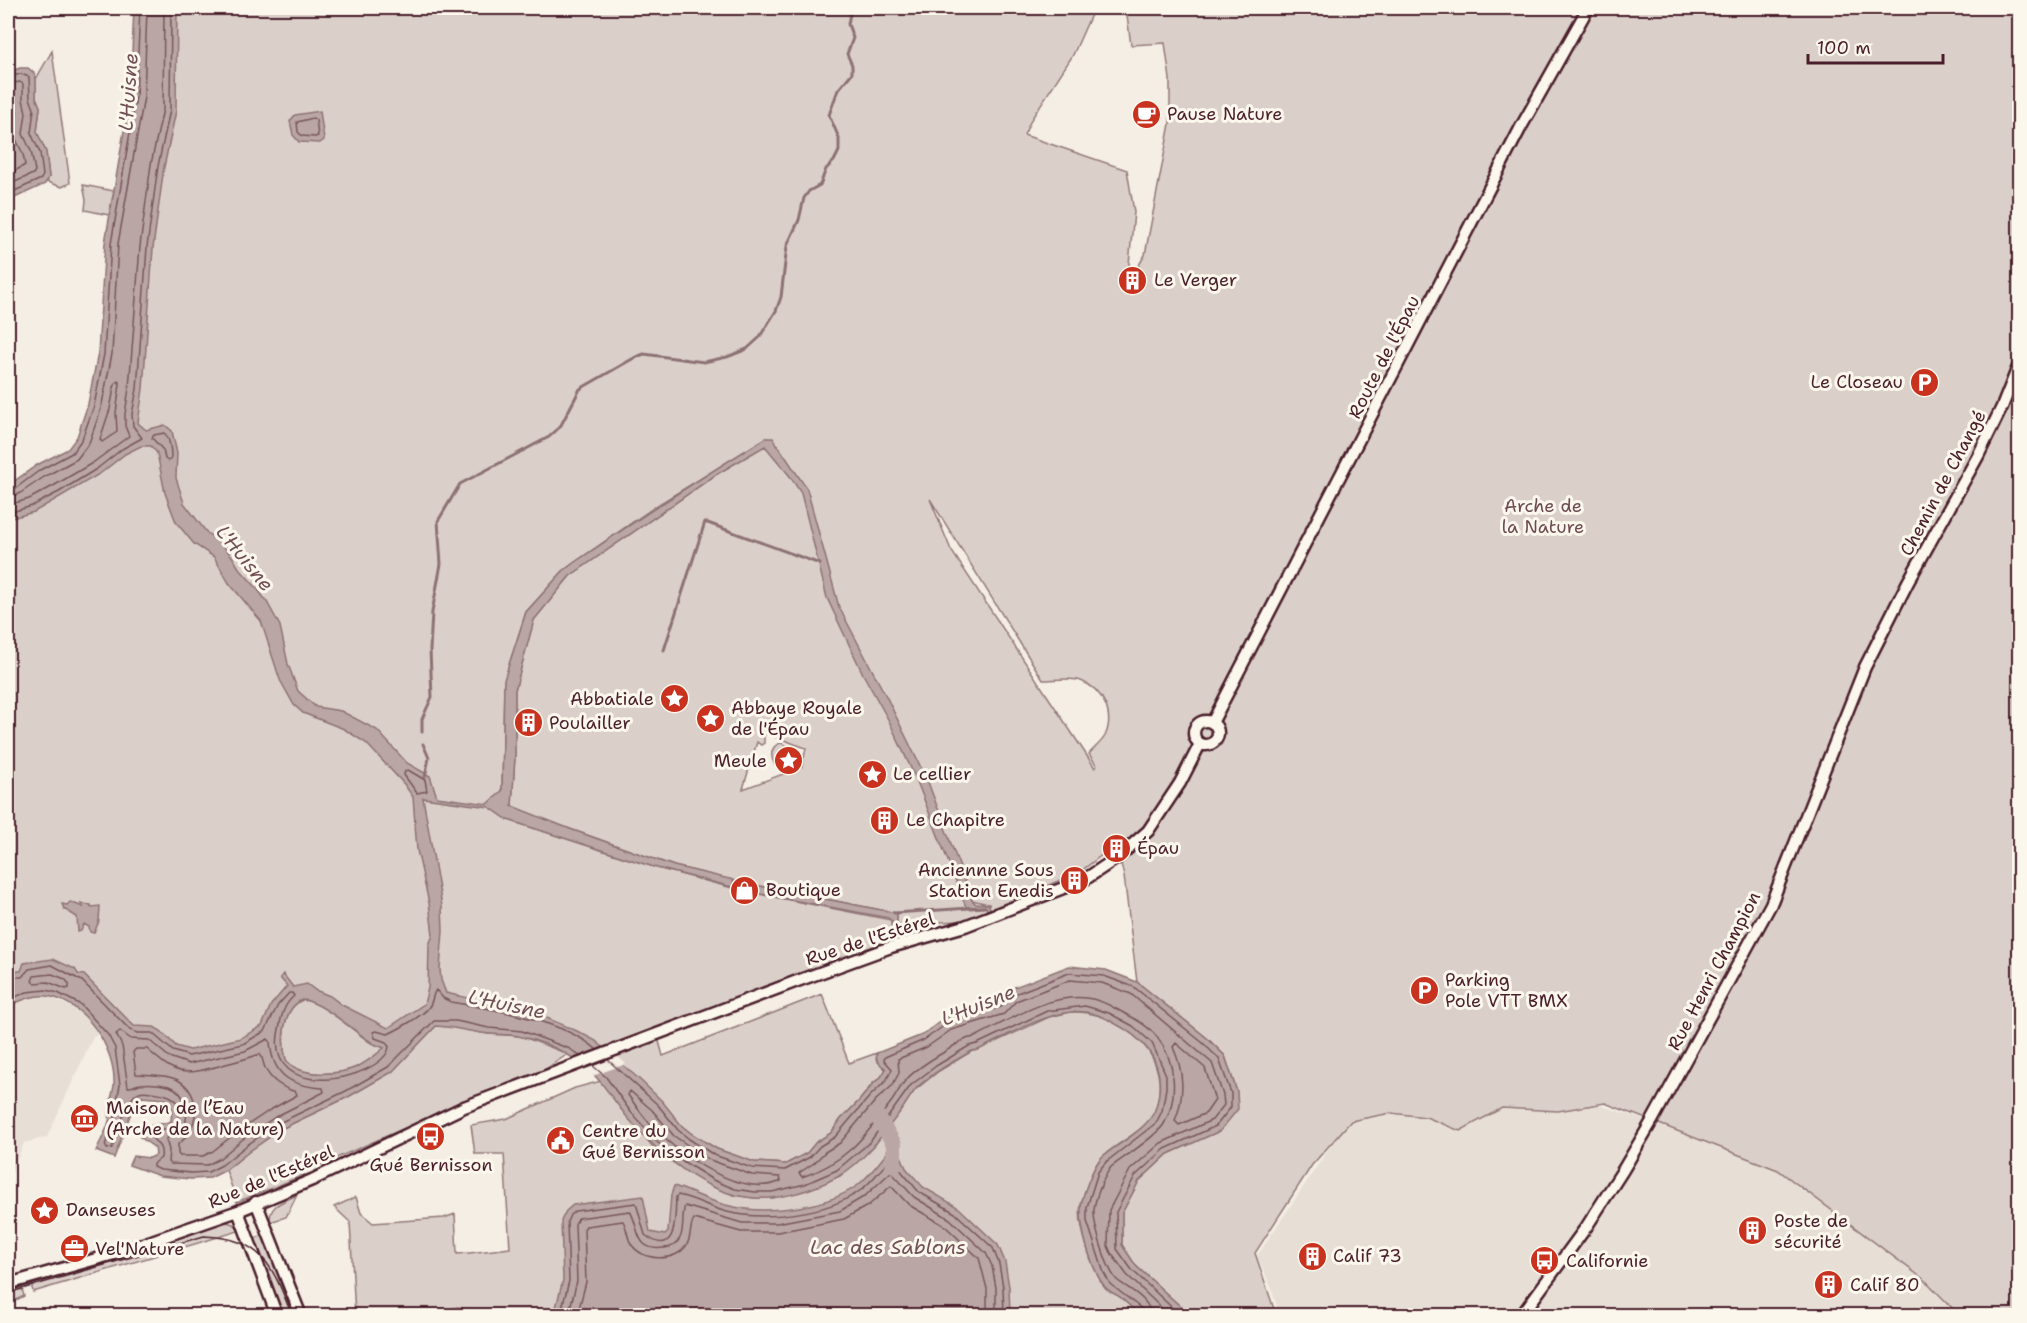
<svg xmlns="http://www.w3.org/2000/svg" width="2027" height="1323" viewBox="0 0 2027 1323" font-family="'Shantell Sans',sans-serif">
	<rect width="100%" height="100%" fill="#f4eee4"/>
	<filter id="ink" filterUnits="userSpaceOnUse"><feTurbulence type="fractalNoise" baseFrequency=".0167" numOctaves="2"/><feDisplacementMap in="SourceGraphic" scale="12" xChannelSelector="R" yChannelSelector="G"/><feConvolveMatrix kernelMatrix="1 2 1 2 8 2 1 2 1" color-interpolation-filters="sRGB"/></filter>
	<g filter="url(#ink)">
		<path fill="#e7dfd6" d="M 46,996 L 77,1009 L 100,1034 L 93,1037 L 47,1137 L 24,1143 L 8,1181 L 8,1006 L 27,998 Z
			M 1583,1100 L 1643,1119 L 1658,1119 L 1782,1161 L 2017,1315 L 1279,1315 L 1272,1289 L 1257,1256 L 1350,1117 L 1502,1101 Z"/>
		<path fill="#dbd0c9" stroke="#92787a" stroke-width="1.5" fill-rule="evenodd" d="M 153,8 L 1094,8 L 1073,55 L 1032,118 L 1024,135 L 1127,170 L 1134,212 L 1127,285 L 1145,255 L 1170,124 L 1170,79 L 1165,43 L 1131,45 L 1126,8 L 2019,8 L 2019,1315 L 1959,1315 L 1926,1281 L 1778,1170 L 1605,1103 L 1558,1111 L 1502,1108 L 1460,1131 L 1426,1117 L 1391,1113 L 1351,1121 L 1312,1165 L 1255,1253 L 1276,1315 L 1190,1315 L 1136,1266 L 1122,1245 L 1122,1213 L 1139,1181 L 1168,1154 L 1220,1131 L 1237,1092 L 1225,1056 L 1207,1038 L 1137,982 L 1124,876 L 1116,844 L 1081,871 L 991,910 L 988,904 L 972,900 L 959,865 L 966,907 L 987,907 L 988,913 L 961,921 L 897,924 L 897,913 L 739,882 L 674,866 L 570,829 L 522,811 L 512,806 L 515,756 L 515,690 L 534,620 L 570,576 L 717,474 L 762,447 L 766,439 L 659,504 L 575,562 L 563,571 L 526,612 L 504,680 L 502,791 L 496,798 L 508,820 L 657,868 L 736,889 L 740,889 L 741,884 L 750,886 L 749,892 L 891,920 L 891,947 L 657,1034 L 663,1056 L 822,994 L 849,1063 L 877,1053 L 876,1059 L 886,1070 L 881,1077 L 873,1083 L 859,1101 L 841,1119 L 831,1133 L 816,1142 L 807,1153 L 786,1164 L 754,1162 L 717,1149 L 692,1134 L 582,1047 L 448,1013 L 394,1037 L 307,995 L 286,1005 L 272,1038 L 188,1070 L 68,991 L 8,994 L 8,502 L 106,429 ZM 930,499 L 1043,680 C 1055,680 1069,677 1081,681 C 1103,689 1115,715 1105,736 C 1101,743 1094,748 1089,754 L 1097,766 L 1095,768 L 951,550 ZM 767,734 L 806,748 L 802,767 L 743,789 L 757,742 L 761,745 L 764,743 L 764,735 Z
			M 52,51 L 70,183 L 62,187 L 47,182 L 49,177 L 46,152 L 37,132 L 40,107 L 36,97 L 36,79 Z
			M 83,185 L 114,191 L 109,215 L 85,210 L 86,200 Z
			M 781,743 L 800,752 L 800,759 L 797,765 L 785,770 L 775,765 C 770,757 770,746 781,743 Z
			M 302,1000 C 320,1000 355,1032 371,1043 C 375,1045 380,1046 385,1048 C 376,1055 368,1062 357,1067 C 338,1076 300,1078 286,1060 C 281,1042 282,1009 302,1000 Z
			M 1071,1012 C 1117,1010 1168,1049 1158,1099 C 1157,1104 1156,1111 1153,1116 C 1144,1131 1113,1145 1100,1159 C 1092,1169 1084,1192 1081,1205 C 1077,1223 1093,1273 1105,1287 C 1108,1291 1115,1294 1120,1297 C 1127,1303 1133,1309 1140,1315 L 488,1316 L 458,1307 L 433,1312 L 433,1315 L 355,1315 L 350,1222 L 334,1207 L 356,1197 L 361,1213 L 373,1223 L 444,1218 L 455,1214 L 457,1254 C 476,1253 492,1250 510,1248 L 504,1154 L 475,1154 L 471,1125 L 506,1119 L 575,1088 L 601,1081 L 626,1115 L 653,1147 L 672,1162 L 710,1185 L 734,1195 L 755,1198 L 773,1198 L 806,1190 L 840,1176 L 874,1146 L 915,1090 L 939,1071 L 972,1051 L 978,1050 L 1049,1017 Z
			M 436,1026 L 456,1027 L 488,1034 L 521,1036 L 568,1054 L 541,1072 L 455,1106 L 316,1167 L 311,1163 L 305,1166 L 304,1175 L 237,1202 L 226,1170 L 251,1150 L 283,1128 L 348,1097 L 392,1072 Z
			M 297,1195 L 286,1217 L 270,1222 C 269,1204 283,1202 297,1195 Z
			M 223,1222 C 231,1222 236,1224 242,1230 L 33,1292 L 31,1283 L 132,1254 Z
			M 264,1235 L 297,1315 L 281,1315 L 253,1239 Z
			M 21,1286 L 24,1296 L 8,1304 L 8,1290 Z"/>
		<path fill="#baa7a5" stroke="#8d7174" stroke-width="1.5" fill-rule="evenodd" d="M 134,8 L 177,8 L 176,111 L 164,167 L 153,248 L 143,389 L 138,423 L 146,430 L 165,425 L 172,431 L 177,453 L 176,478 L 184,503 L 207,533 L 218,541 L 232,556 L 239,568 L 256,587 L 267,602 L 280,626 L 288,664 L 298,691 L 316,707 L 341,711 L 377,730 L 407,763 L 430,776 L 437,797 L 488,804 L 502,791 L 504,680 L 526,612 L 563,571 L 575,562 C 638,519 701,477 766,438 L 773,438 L 807,489 L 839,607 L 887,698 L 928,782 L 972,900 L 976,904 L 989,904 L 990,912 L 988,913 L 986,907 L 966,907 L 916,779 L 889,721 L 863,674 L 827,598 L 801,493 L 789,475 L 765,446 L 717,474 L 570,576 L 534,620 L 515,690 L 515,756 L 512,806 L 570,829 L 674,866 L 734,880 L 732,887 L 657,868 L 508,820 L 489,807 L 423,798 L 442,906 L 443,931 L 440,969 L 441,980 L 446,993 L 535,1013 L 577,1031 L 596,1041 L 640,1080 L 662,1101 L 682,1126 L 692,1134 L 717,1149 L 754,1162 L 786,1164 L 807,1153 L 816,1142 L 831,1133 L 841,1119 L 859,1101 L 874,1083 L 881,1077 L 886,1069 C 880,1064 875,1062 877,1053 L 922,1035 L 945,1018 L 999,1001 L 1007,990 L 1069,966 L 1106,970 L 1137,982 L 1207,1038 L 1225,1056 L 1237,1092 L 1238,1109 L 1220,1131 L 1168,1154 L 1139,1181 L 1122,1213 L 1122,1245 L 1136,1266 L 1190,1315 L 1140,1315 C 1133,1309 1127,1303 1120,1297 C 1115,1294 1108,1291 1105,1287 C 1092,1271 1080,1229 1081,1209 C 1081,1197 1094,1164 1103,1156 C 1119,1143 1151,1127 1156,1107 C 1168,1067 1149,1041 1114,1023 C 1101,1015 1086,1010 1071,1012 C 1038,1016 1007,1036 978,1050 L 972,1051 C 953,1062 931,1073 916,1089 C 911,1095 907,1102 903,1108 C 881,1137 860,1169 825,1183 C 805,1192 777,1200 754,1198 C 705,1195 657,1153 627,1117 C 607,1092 598,1072 568,1055 C 555,1047 536,1040 522,1037 C 511,1034 500,1035 490,1034 C 471,1032 454,1027 436,1026 L 392,1072 L 348,1097 L 283,1128 L 251,1150 L 226,1170 L 210,1178 L 191,1179 L 160,1176 L 129,1165 L 133,1156 L 150,1158 L 156,1155 L 155,1148 L 140,1137 C 148,1120 158,1127 171,1121 L 172,1109 L 168,1100 L 165,1099 L 142,1097 L 132,1110 L 114,1158 L 96,1151 C 100,1141 107,1131 109,1121 C 110,1120 109,1114 109,1112 C 109,1103 113,1094 114,1085 C 116,1048 85,1002 47,996 C 34,994 20,1001 8,1006 L 8,971 L 21,971 L 24,963 L 53,959 L 75,969 L 78,974 L 84,975 L 134,1026 L 154,1027 L 161,1031 L 176,1046 L 190,1050 L 241,1038 L 262,1026 L 271,1005 L 287,986 L 280,978 L 283,974 L 293,987 L 307,984 L 315,990 L 330,996 L 342,1005 L 388,1028 L 424,1004 L 428,988 L 429,945 L 433,935 L 429,903 L 417,850 L 413,797 L 404,784 L 366,743 L 344,729 L 303,713 L 294,705 L 280,680 L 261,621 L 229,583 L 214,557 L 194,544 L 176,522 L 165,493 L 157,453 L 151,446 L 141,446 L 125,454 L 101,473 L 34,512 L 8,519 L 8,484 L 13,482 L 37,465 L 68,449 L 77,437 L 88,404 L 98,353 L 105,243 L 130,96 ZM 302,1000 C 320,1000 355,1032 371,1042 C 375,1045 380,1046 384,1048 C 376,1055 367,1062 357,1067 C 338,1075 300,1078 286,1060 C 281,1042 282,1009 302,1000 Z
			M 20,68 L 28,68 L 34,73 L 36,79 L 36,97 L 40,107 L 37,132 L 46,152 L 49,177 L 45,184 L 8,201 L 8,72 Z
			M 320,111 L 324,140 L 320,143 L 299,142 L 293,135 L 290,121 L 295,115 Z
			M 739,882 L 897,913 L 897,924 L 892,924 L 892,921 L 888,918 L 749,892 L 750,886 L 741,884 L 740,890 L 736,889 Z
			M 70,902 L 83,907 L 81,904 L 91,905 L 91,907 L 100,906 L 99,921 L 94,933 L 90,932 L 89,927 L 84,924 L 81,931 L 78,932 L 77,917 L 64,909 L 62,904 L 67,905 Z
			M 894,1144 L 897,1145 L 906,1168 L 923,1187 L 959,1208 L 998,1245 L 1005,1262 L 1009,1287 L 1010,1315 L 554,1315 L 563,1280 L 561,1221 L 566,1211 L 573,1205 L 643,1196 L 650,1232 L 665,1235 L 668,1232 L 671,1195 L 674,1186 C 693,1192 710,1202 730,1206 C 766,1215 827,1208 858,1185 C 873,1173 882,1158 894,1144 Z
			M38 1210a7 7 0 1 1 14 0a7 7 0 1 1-14 0Z"/>
		<path fill="#f4eee4" d="M 607,1047 L 626,1064 L 592,1076 L 571,1061 Z"/>
		<g fill="none" stroke-linecap="round" stroke-linejoin="round">
			<path stroke="#77555c" stroke-width="1.5" d="M 8,77 L 21,74 L 29,77 L 30,98 L 34,109 L 31,133 L 40,153 L 43,175 L 41,179 L 8,194
				M 8,84 L 20,82 L 23,84 L 23,99 L 26,113 L 23,134 L 31,151 L 35,171 L 33,174 L 8,185
				M 8,93 L 13,96 L 17,112 L 14,135 L 23,154 L 25,165 L 8,175
				M 313,118 L 316,120 L 318,136 L 315,137 L 302,136 L 298,132 L 297,122 Z
				M 118,381 L 120,384 L 116,413 L 117,432 L 102,442 L 100,439 L 110,409 L 115,383 Z
				M 164,433 C 170,438 171,451 171,459 L 168,461 L 165,459 L 163,450 L 152,438 L 154,435 Z
				M 8,489 L 16,488 L 40,470 L 72,453 L 82,439 L 94,406 L 104,354 L 111,244 L 136,97 L 140,8
				M 8,497 L 19,494 L 44,477 L 77,459 L 89,443 L 101,409 L 112,354 L 118,244 L 144,97 L 147,8
				M 8,505 L 29,499 L 55,485 L 94,462 L 129,436 L 125,426 L 125,414 L 129,388 L 140,246 L 151,164 L 163,109 L 164,8
				M 8,513 L 32,506 L 59,492 L 98,468 L 122,449 L 142,438 L 133,426 L 132,414 L 137,389 L 147,247 L 158,166 L 170,110 L 171,8
				M 405,771 L 408,770 L 425,780 L 427,791 L 417,793 L 404,775 Z
				M 52,974 L 65,979 L 69,984 L 69,988 L 66,989 L 48,982 L 34,983 L 32,981 L 34,976 Z
				M 8,977 L 22,977 L 29,969 L 52,965 L 82,981 L 130,1030 L 138,1033 L 152,1033 L 173,1051 L 189,1056 L 243,1044 L 265,1031 L 278,1005 L 289,993 L 292,993 L 294,996 C 284,1004 281,1017 279,1029 C 262,1107 384,1079 389,1047 L 386,1042 L 375,1038 L 373,1032 L 376,1031 L 388,1034 C 397,1030 424,1015 429,1007 C 433,1002 432,995 436,990 L 443,998 L 451,1002 C 492,1009 566,1021 597,1050
				M 8,1000 L 27,992 L 46,990 L 58,993 L 81,1005 L 108,1035 L 115,1048 L 120,1085 L 115,1111 L 115,1122 L 105,1145 L 107,1149 L 112,1148 C 118,1133 125,1103 137,1093 C 141,1090 146,1091 151,1092 C 171,1094 186,1099 177,1124 L 169,1129 L 156,1129 L 150,1135 C 156,1144 163,1145 161,1158 L 153,1164 L 153,1167 L 161,1170 L 191,1173 L 208,1172 L 222,1165 L 247,1145 L 279,1123 L 346,1091 L 388,1067 L 434,1021 L 456,1021 L 489,1028 L 522,1031 L 570,1049 L 580,1056
				M 120,1031 L 131,1039 L 149,1040 L 169,1057 L 189,1064 L 245,1051 L 268,1039 L 270,1041 C 272,1075 290,1086 323,1088 L 324,1092 L 275,1117 L 243,1139 L 219,1159 L 207,1165 L 170,1164 L 168,1162 L 169,1150 L 166,1139 C 171,1136 178,1135 182,1130 C 191,1116 186,1091 169,1086 C 161,1084 149,1083 141,1084 C 135,1084 133,1088 128,1087 L 122,1046 L 116,1034 Z
				M 1176,1043 L 1205,1068 L 1215,1100 L 1206,1113 L 1179,1125 L 1175,1121 C 1185,1095 1184,1072 1173,1047 Z
				M 136,1049 L 147,1049 C 176,1075 182,1076 219,1066 C 233,1062 247,1059 260,1054 C 263,1058 263,1063 265,1068 C 271,1081 283,1088 296,1092 L 297,1095 L 270,1110 L 237,1132 L 213,1151 L 203,1156 L 180,1156 L 178,1154 L 178,1144 C 199,1130 203,1094 178,1080 C 166,1074 149,1075 136,1074 L 133,1052 Z
				M 608,1060 L 658,1105 L 678,1130 L 689,1139 L 714,1155 L 752,1168 L 785,1170 L 810,1157 L 820,1146 L 835,1137 L 870,1096 L 886,1081 L 892,1069 L 884,1060 L 885,1057 L 924,1040 L 948,1023 L 1001,1007 L 1012,995 L 1069,973 L 1104,976 L 1134,987 L 1203,1043 L 1219,1059 L 1231,1093 L 1231,1107 L 1216,1126 L 1165,1149 L 1135,1176 L 1116,1212 L 1117,1249 L 1132,1270 L 1181,1316
				M 593,1066 L 606,1077 L 630,1111 L 657,1142 L 676,1157 L 713,1180 L 735,1189 L 755,1192 L 772,1192 L 805,1184 L 837,1170 L 870,1142 L 911,1085 L 936,1066 L 969,1046 L 977,1044 L 1047,1011 L 1085,1006 L 1109,1013 L 1133,1026 L 1152,1043 L 1166,1075 L 1166,1088 L 1162,1111 L 1156,1123 L 1106,1162 L 1098,1172 L 1087,1207 L 1087,1221 L 1104,1273 L 1110,1284 L 1142,1309 L 1144,1316
				M 630,1091 L 652,1110 L 674,1136 L 710,1160 L 752,1175 L 780,1177 L 781,1181 C 745,1198 691,1162 664,1138 C 650,1127 639,1110 628,1095 Z
				M 560,1316 L 569,1281 L 567,1222 L 570,1215 L 575,1211 L 636,1203 L 645,1235 C 678,1260 675,1216 676,1197 L 678,1195 C 695,1198 710,1208 727,1212 C 765,1221 829,1214 861,1190 C 874,1180 882,1166 894,1157 L 902,1172 L 919,1192 L 955,1213 L 993,1248 L 999,1264 L 1003,1287 L 1004,1316
				M 568,1316 L 577,1281 L 575,1224 L 578,1218 L 630,1211 C 640,1228 634,1252 664,1248 C 671,1248 677,1244 680,1238 C 685,1228 681,1215 685,1206 L 742,1223 L 777,1223 L 840,1211 L 865,1196 L 891,1172 L 914,1197 L 950,1219 L 986,1253 L 992,1266 L 996,1288 L 996,1316
				M 577,1316 L 586,1282 L 584,1229 L 586,1226 L 623,1221 C 627,1228 627,1237 631,1244 C 643,1261 673,1263 686,1246 C 692,1238 689,1227 694,1219 L 741,1232 L 778,1232 L 844,1219 L 869,1205 L 891,1186 L 909,1205 L 945,1226 L 979,1258 L 987,1289 L 987,1316
				M 1151,1316 C 1150,1298 1129,1290 1117,1280 C 1107,1270 1093,1224 1094,1210 C 1095,1198 1104,1176 1111,1167 C 1124,1157 1157,1136 1164,1124 C 1179,1097 1176,1061 1157,1037 C 1148,1025 1133,1018 1120,1011 C 1110,1005 1097,999 1086,998 C 1047,994 1008,1021 975,1037 C 964,1038 955,1045 946,1051 C 932,1059 915,1069 905,1081 C 900,1087 897,1094 892,1101 C 865,1136 846,1163 802,1177 L 799,1173 L 814,1163 L 825,1152 L 840,1143 L 876,1100 L 892,1086 L 899,1073 L 898,1059 L 927,1047 L 951,1030 L 1004,1014 L 1016,1001 L 1070,980 L 1102,983 L 1131,994 L 1212,1063 L 1223,1095 L 1224,1105 L 1212,1120 L 1161,1143 L 1130,1170 L 1109,1210 L 1108,1246 L 1111,1253 L 1127,1275 L 1170,1316"/>
			<path stroke="#8d7174" stroke-width="3" d="M 664,650 L 705,522 L 820,564
				M 422,732 L 422,719 L 432,697 L 430,650 L 432,612 L 441,564 L 438,521 L 460,484 L 549,437 L 560,427 L 580,389 L 634,358 L 644,354 L 704,362 L 727,357 L 747,349 L 759,338 L 776,311 L 781,297 L 787,246 L 799,220 L 804,198 L 809,191 L 820,185 L 826,169 L 834,161 L 839,151 L 839,138 L 829,115 L 838,90 L 852,73 L 852,65 L 847,54 L 853,38 L 848,24 L 851,8
				M 423,744 L 429,758 L 425,777
				M 894,913 L 985,907"/>
			<path stroke="#baa7a5" stroke-width="16" d="M 876,1114 L 894,1144 L 894,1165"/>
			<defs>
				<path id="minor" d="M1194 733a12 12 0 1 1 24 0a12 12 0 1 1-24 0Z
					M 1212,723 L 1521,127 L 1588,8
					M 256,1202 L 301,1316
					M 238,1211 L 277,1316
					M 8,1284 L 114,1254 L 238,1211 L 312,1180 L 464,1107 L 800,980 L 891,947 L 965,926 L 1084,880 L 1117,858 L 1148,831 L 1180,783 L 1200,744
					M 1521,1316 L 1587,1226 L 1623,1170 L 1652,1121 L 1771,904 L 1865,667 L 1908,582 L 1978,456 L 2002,407 L 2020,362"/>
			</defs>
			<use href="#minor" stroke="#4a1f2b" stroke-width="15"/>
			<use href="#minor" stroke="#fbf7ec" stroke-width="10"/>
			<path stroke="#4a1f2b" stroke-width="1.5" d="M 8,1293 L 204,1236 C 262,1238 273,1266 292,1316"/>
		</g>
	</g>
	<defs>
		<symbol id="cafe-disc" viewBox="-11 -11 22 22"><circle r="9.5" fill="#c8321e" stroke="#fbf7ec"/><path d="M-5.5-4.5H6V0H3Q3 3.5 0 3.5H-2.5Q-5.5 3.5-5.5 0ZM3-3.2v2h1.7v-2ZM-6 4.5H4V6H-6Z" fill="#fff"/></symbol>
		<symbol id="building-disc" viewBox="-11 -11 22 22"><circle r="9.5" fill="#c8321e" stroke="#fbf7ec"/><path d="M-4-6H4V6H1V3H-1V6H-4ZM-2.5-4.3h1.7v1.8h-1.7ZM.8-4.3h1.7v1.8H.8ZM-2.5-1h1.7V.8h-1.7ZM.8-1h1.7V.8H.8Z" fill="#fff"/></symbol>
		<symbol id="parking-disc" viewBox="-11 -11 22 22"><circle r="9.5" fill="#c8321e" stroke="#fbf7ec"/><path d="M-3.5-5.5H1a3.5 3.5 0 0 1 0 7H-1V5.5H-3.5ZM-1-3.4V-.6H.8a1.4 1.4 0 0 0 0-2.8Z" fill="#fff"/></symbol>
		<symbol id="sight-disc" viewBox="-11 -11 22 22"><circle r="9.5" fill="#c8321e" stroke="#fbf7ec"/><path d="M0-6L1.8-2.2L6-1.7L2.9 1.2L3.7 5.4L0 3.3L-3.7 5.4L-2.9 1.2L-6-1.7L-1.8-2.2Z" fill="#fff"/></symbol>
		<symbol id="shop-disc" viewBox="-11 -11 22 22"><circle r="9.5" fill="#c8321e" stroke="#fbf7ec"/><path d="M-5-2.5h2.3a2.7 3.5 0 0 1 5.4 0H5L5.5 6h-11ZM-1.5-2.5h3a1.5 2.3 0 0 0-3 0Z" fill="#fff"/></symbol>
		<symbol id="museum-disc" viewBox="-11 -11 22 22"><circle r="9.5" fill="#c8321e" stroke="#fbf7ec"/><path d="M0-6L6-3V-2H-6V-3ZM-5-1h2V3h-2ZM-1-1h2V3h-2ZM3-1h2V3H3ZM-6 4H6V6H-6Z" fill="#fff"/></symbol>
		<symbol id="bus-disc" viewBox="-11 -11 22 22"><circle r="9.5" fill="#c8321e" stroke="#fbf7ec"/><path d="M-5-6H5V4H4V6H2V4H-2V6H-4V4H-5ZM-3.5-4V0h7V-4ZM-3.5 1.2v1.5H-2V1.2ZM2 1.2v1.5H3.5V1.2Z" fill="#fff"/></symbol>
		<symbol id="civic-disc" viewBox="-11 -11 22 22"><circle r="9.5" fill="#c8321e" stroke="#fbf7ec"/><path d="M-.6-6.5H3V-4.5H.6V-3L4-1V1h2V6H-6V1h2V-1L-.6-3ZM-1.2 2.5V6h2.4V2.5Z" fill="#fff"/></symbol>
		<symbol id="office-disc" viewBox="-11 -11 22 22"><circle r="9.5" fill="#c8321e" stroke="#fbf7ec"/><path d="M-6-3h4V-5.5h4V-3h4V5H-6ZM-1-4.5V-3h2v-1.5ZM-6 0V1H6V0Z" fill="#fff"/></symbol>
	</defs>
	<g fill-rule="evenodd">
		<use href="#cafe-disc" x="1130" y="98" width="33" height="33"/>
		<use href="#building-disc" x="1116" y="264" width="33" height="33"/>
		<use href="#parking-disc" x="1908" y="366" width="33" height="33"/>
		<use href="#sight-disc" x="658" y="682" width="33" height="33"/>
		<use href="#sight-disc" x="694" y="702" width="33" height="33"/>
		<use href="#building-disc" x="512" y="706" width="33" height="33"/>
		<use href="#sight-disc" x="772" y="744" width="33" height="33"/>
		<use href="#sight-disc" x="856" y="758" width="33" height="33"/>
		<use href="#building-disc" x="868" y="804" width="33" height="33"/>
		<use href="#building-disc" x="1100" y="832" width="33" height="33"/>
		<use href="#building-disc" x="1058" y="864" width="33" height="33"/>
		<use href="#shop-disc" x="728" y="874" width="33" height="33"/>
		<use href="#parking-disc" x="1408" y="974" width="33" height="33"/>
		<use href="#museum-disc" x="68" y="1102" width="33" height="33"/>
		<use href="#bus-disc" x="414" y="1120" width="33" height="33"/>
		<use href="#civic-disc" x="544" y="1124" width="33" height="33"/>
		<use href="#sight-disc" x="28" y="1194" width="33" height="33"/>
		<use href="#building-disc" x="1736" y="1214" width="33" height="33"/>
		<use href="#office-disc" x="58" y="1232" width="33" height="33"/>
		<use href="#building-disc" x="1296" y="1240" width="33" height="33"/>
		<use href="#bus-disc" x="1528" y="1244" width="33" height="33"/>
		<use href="#building-disc" x="1812" y="1268" width="33" height="33"/>
	</g>
	<g text-anchor="middle" dominant-baseline="central" stroke-width="6" stroke-linejoin="round" paint-order="stroke">
		<g font-size="18" fill="#4a1f2b" stroke="#fbf7ec" text-anchor="start">
			<text x="1167" y="114">Pause Nature</text>
			<text x="1154" y="280">Le Verger</text>
			<text x="1903" y="382" text-anchor="end">Le Closeau</text>
			<text x="654" y="699" text-anchor="end">Abbatiale</text>
			<text x="731" y="708">Abbaye Royale<tspan x="731" dy="21">de l'Épau</tspan></text>
			<text x="549" y="723">Poulailler</text>
			<text x="767" y="761" text-anchor="end">Meule</text>
			<text x="893" y="774">Le cellier</text>
			<text x="906" y="820">Le Chapitre</text>
			<text x="1137" y="848">Épau</text>
			<text x="1054" y="870" text-anchor="end">Anciennne Sous<tspan x="1054" dy="21">Station Enedis</tspan></text>
			<text x="766" y="890">Boutique</text>
			<text x="1445" y="980">Parking<tspan x="1445" dy="21">Pole VTT BMX</tspan></text>
			<text x="106" y="1108">Maison de l’Eau<tspan x="106" dy="21">(Arche de la Nature)</tspan></text>
			<text x="582" y="1131">Centre du<tspan x="582" dy="21">Gué Bernisson</tspan></text>
			<text x="431" y="1165" text-anchor="middle">Gué Bernisson</text>
			<text x="66" y="1210">Danseuses</text>
			<text x="1774" y="1221">Poste de<tspan x="1774" dy="21">sécurité</tspan></text>
			<text x="95" y="1249">Vel'Nature</text>
			<text x="1333" y="1256">Calif 73</text>
			<text x="1566" y="1261">Californie</text>
			<text x="1850" y="1285">Calif 80</text>
		</g>
		<g font-size="18" fill="#4a1f2b" stroke="#fbf7ec">
			<text transform="translate(1384 357) rotate(-63)">Route de l'Épau</text>
			<text transform="translate(1943 483) rotate(-62)">Chemin de Changé</text>
			<text transform="translate(870 939) rotate(-18)">Rue de l'Estérel</text>
			<text transform="translate(1714 971) rotate(-62)">Rue Henri Champion</text>
			<text transform="translate(271 1177) rotate(-23)">Rue de l'Estérel</text>
		</g>
		<g font-size="18" fill="#6e4b52" stroke="#fbf7ec">
			<text x="1543" y="506">Arche de<tspan x="1543" dy="21">la Nature</tspan></text>
		</g>
		<g font-size="20" font-style="italic" fill="#714f56" stroke="#fbf7ec">
			<text transform="translate(128 92) rotate(-86)">L'Huisne</text>
			<text transform="translate(245 558) rotate(51)">L'Huisne</text>
			<text transform="translate(507 1004) rotate(12)">L'Huisne</text>
			<text transform="translate(978 1005) rotate(-22)">L'Huisne</text>
			<text x="888" y="1247">Lac des Sablons</text>
		</g>
	</g>
	<rect width="2027" height="1323" fill="none" stroke="#fbf7ec" stroke-width="30"/>
	<rect x="15" y="15" width="1997" height="1293" fill="none" stroke="#4a1f2b" stroke-width="2" filter="url(#ink)"/>
	<path d="M1808 54v9h135v-9" fill="none" stroke="#4a1f2b" stroke-width="3"/>
	<text x="1817" y="54" font-size="18" fill="#4a1f2b" stroke="#fbf7ec" stroke-width="4.5" paint-order="stroke">100 m</text>
</svg>
